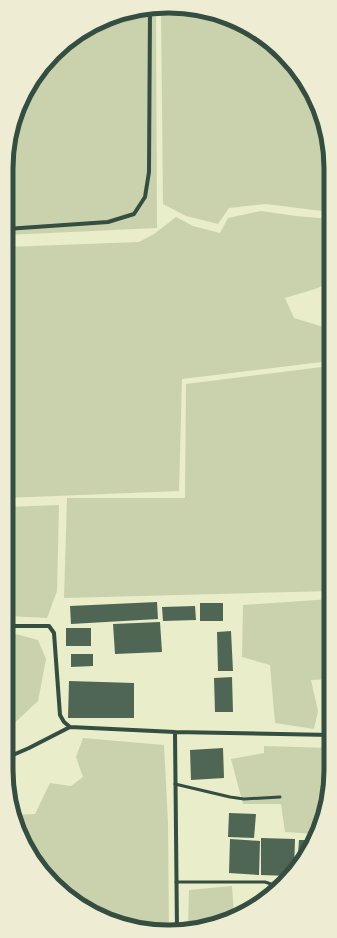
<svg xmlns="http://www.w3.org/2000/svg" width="337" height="938" viewBox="0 0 337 938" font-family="Jost,sans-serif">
	<rect width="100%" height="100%" fill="#e9edc9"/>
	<path fill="#cad2ad" d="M 148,7 L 156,8 L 157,228 L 6,235 L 6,169 L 12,126 L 40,69 L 87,28 Z
		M 161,8 L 211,12 L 259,33 L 291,61 L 314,97 L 330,147 L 330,212 L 266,204 L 229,208 L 218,224 L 186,216 L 163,204 Z
		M 261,211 L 296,216 L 330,219 L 329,283 L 315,289 L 285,298 L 294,318 L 330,329 L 330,361 L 182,379 L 179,491 L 6,498 L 6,247 L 139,242 L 154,234 L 176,217 L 193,226 L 220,233 L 228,218 Z
		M 330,366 L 331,591 L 64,598 L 67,498 L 185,498 L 186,384 Z
		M 59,505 L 57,591 L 47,618 L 6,616 L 6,507 Z
		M 331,599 L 331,679 L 311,680 L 318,711 L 314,729 L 275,723 L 270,665 L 242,657 L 243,605 Z
		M 6,633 L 12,633 L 38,640 L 46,659 L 38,701 L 6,731 Z
		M 83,738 L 164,745 L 168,823 L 169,930 L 147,931 L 87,910 L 46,876 L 15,822 L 9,788 L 16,815 L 35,814 L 50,783 L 71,786 L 83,777 L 76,757 Z
		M 264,746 L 331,748 L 331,770 L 325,812 L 315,834 L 285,832 L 281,804 L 243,804 L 231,759 L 264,753 Z
		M 232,886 L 234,915 L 200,929 L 188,929 L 189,890 Z"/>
	<path fill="#4f6655" d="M 157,602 L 158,619 L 71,624 L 70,606 Z
		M 200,603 L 223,603 L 223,621 L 200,621 Z
		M 195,606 L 196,620 L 163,621 L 162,607 Z
		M 160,622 L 162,652 L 115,654 L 113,624 Z
		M 66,628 L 91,628 L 91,646 L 66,646 Z
		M 231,631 L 233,671 L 218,671 L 217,632 Z
		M 71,654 L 93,654 L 93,666 L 71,667 Z
		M 232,677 L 233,712 L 215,712 L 214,678 Z
		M 69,681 L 134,683 L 134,718 L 68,718 Z
		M 223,748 L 224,778 L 191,780 L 190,750 Z
		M 229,813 L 256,814 L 254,838 L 228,837 Z
		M 261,838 L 295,839 L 294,871 L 290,876 L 261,875 Z
		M 230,839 L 260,841 L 259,875 L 229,873 Z
		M 299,840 L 311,840 L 297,869 Z"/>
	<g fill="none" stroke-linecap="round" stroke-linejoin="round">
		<path stroke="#344e41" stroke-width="3" d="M 175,784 L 230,797 L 244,799 L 280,797
			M 176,882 L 265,882 L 271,884 L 276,889"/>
		<path stroke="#344e41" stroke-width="4" d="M 6,229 L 108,222 L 134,214 L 145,197 L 149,172 L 150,8
			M 6,626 L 49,626 L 54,633 L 60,715 L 64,722 L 70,727 L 175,732 L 331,735
			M 175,732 L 177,930
			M 6,758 L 29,748 L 70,727"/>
	</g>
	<path d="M0 0H337V938H0ZM168 13H169A155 155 0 0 1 324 168V770A155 155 0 0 1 169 925H168A155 155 0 0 1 13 770V168A155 155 0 0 1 168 13Z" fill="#eeecd3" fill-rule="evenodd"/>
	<path fill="none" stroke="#344e41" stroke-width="5" d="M168 13H169A155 155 0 0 1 324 168V770A155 155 0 0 1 169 925H168A155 155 0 0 1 13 770V168A155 155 0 0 1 168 13Z"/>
</svg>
